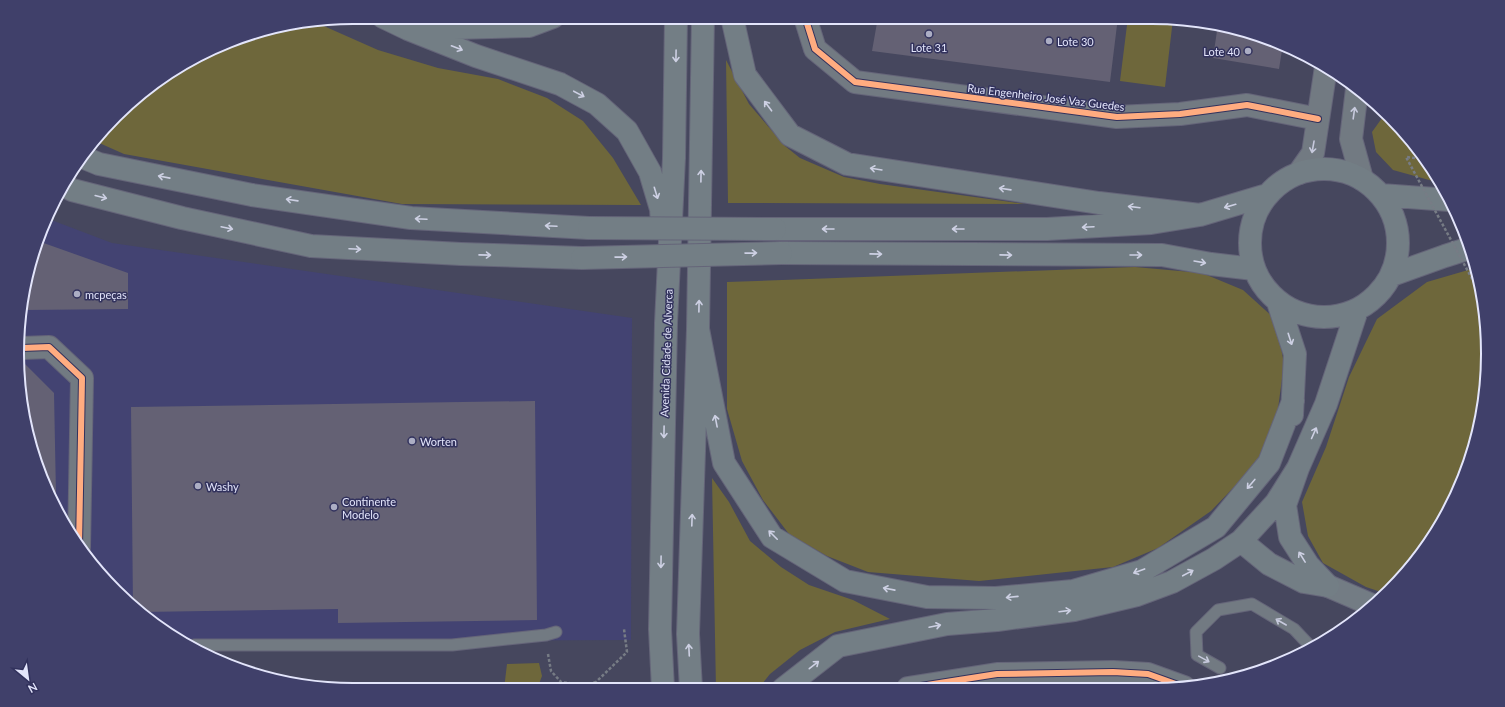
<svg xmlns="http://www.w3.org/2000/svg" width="1505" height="707" viewBox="0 0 1505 707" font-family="Lato,sans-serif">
	<rect width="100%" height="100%" fill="#46475e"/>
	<path fill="#434372" d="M 46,218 L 112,243 L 632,318 L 631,640 L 189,642 L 131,606 L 86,558 L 52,503 L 20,397 L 24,288 L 43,225 Z"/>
	<path fill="#6e673b" d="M 1128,17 L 1152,17 L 1173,19 L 1165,87 L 1120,81 Z
		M 317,23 L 378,50 L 438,68 L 498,79 L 547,98 L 583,121 L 613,158 L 641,205 L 402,204 L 124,154 L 97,142 L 148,87 L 245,35 Z
		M 726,60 L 749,104 L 785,146 L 800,158 L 844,177 L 880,184 L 1025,204 L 728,203 Z
		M 1391,117 L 1399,127 L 1398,133 L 1405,134 L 1431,167 L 1440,183 L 1393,170 L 1376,152 L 1372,132 L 1382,118 Z
		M 1135,267 L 1202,273 L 1243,290 L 1276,320 L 1284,364 L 1277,416 L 1256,464 L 1211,511 L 1158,548 L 1113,567 L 979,581 L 868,572 L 827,556 L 789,534 L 763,500 L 742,461 L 727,409 L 727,282 Z
		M 1475,268 L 1482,288 L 1488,354 L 1481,419 L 1462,482 L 1419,558 L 1384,593 L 1366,587 L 1323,563 L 1308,536 L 1302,502 L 1326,447 L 1349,377 L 1377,319 L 1427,282 Z
		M 712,478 L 729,502 L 750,541 L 781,567 L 809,585 L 853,600 L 890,619 L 835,632 L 800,650 L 770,674 L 758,689 L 716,689 Z
		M 539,663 L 542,676 L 537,689 L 504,689 L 507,664 Z"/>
	<path fill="#646174" d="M 878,17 L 1118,17 L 1110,82 L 872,51 Z
		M 1218,24 L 1283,44 L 1279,69 L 1213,58 Z
		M 38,241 L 128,273 L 128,309 L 23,310 L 24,288 Z
		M 21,360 L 54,393 L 56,495 L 50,496 L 20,397 Z
		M 535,401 L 537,620 L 338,623 L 338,609 L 141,612 L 133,608 L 131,407 Z"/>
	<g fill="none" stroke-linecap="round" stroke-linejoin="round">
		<defs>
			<path id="service" d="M 194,645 L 452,645 L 546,635 L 556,632
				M 1220,668 L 1197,655 L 1196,632 L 1218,610 L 1252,604 L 1294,629 L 1311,647"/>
			<path id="minor" d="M 805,17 L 815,49 L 855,82 L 1117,117 L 1180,114 L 1247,105 L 1318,119
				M 1357,89 L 1351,139 L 1362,179
				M 1299,173 L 1313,153 L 1326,67
				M 22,348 L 49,347 L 82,378 L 79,547
				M 908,688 L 997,674 L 1113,672 L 1148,674 L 1184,687"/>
			<path id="secondary" d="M 1328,586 L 1372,605"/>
			<path id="primary" d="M 383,17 L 408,29 L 476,56 L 560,84 L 597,104 L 627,131 L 650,172 L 661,209 L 662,224
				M 732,17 L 745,75 L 790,135 L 847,164 L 1099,203 L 1200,215
				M 418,29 L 529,26 L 553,17
				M 82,157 L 99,164 L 252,195 L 411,218 L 589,228
				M1250 243a74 74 0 1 1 148 0a74 74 0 1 1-148 0Z
				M 64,185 L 72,190 L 182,218 L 311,246 L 461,254 L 582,258
				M 1381,195 L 1449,200
				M 775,229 L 1047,229 L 1151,223 L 1200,215 L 1267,195
				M 781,253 L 1162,255 L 1211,264 L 1254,269
				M 1392,275 L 1445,256 L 1470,248
				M 1278,302 L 1295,354 L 1292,415
				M 698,329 L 724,463 L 772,537 L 845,581 L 927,597 L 996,598 L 1073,591 L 1142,571 L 1216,527 L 1269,463 L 1293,401
				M 1241,541 L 1269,564 L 1304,582 L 1328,586
				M 1328,586 L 1308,565 L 1290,537 L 1285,505 L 1298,468 L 1326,404 L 1357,310
				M 663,689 L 660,629 L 666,323 L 674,158 L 676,17
				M 691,689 L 688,634 L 698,329 L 703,17
				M 783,689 L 838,646 L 947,624 L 997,620 L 1074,610 L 1137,595 L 1172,582 L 1214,559 L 1241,541 L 1276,503 L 1298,468"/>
		</defs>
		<use href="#service" stroke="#656579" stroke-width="13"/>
		<use href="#minor" stroke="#656579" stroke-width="24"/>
		<use href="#secondary" stroke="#656579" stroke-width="24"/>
		<use href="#primary" stroke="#656579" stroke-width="24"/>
		<path stroke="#777c85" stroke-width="2.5" stroke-dasharray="3 2" stroke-linecap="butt" d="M 548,654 L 551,671 L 561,682 L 584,685 L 596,682
			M 597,689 L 596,682 L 627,652 L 624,629"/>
		<use href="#service" stroke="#727a82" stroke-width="11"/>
		<use href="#minor" stroke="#727a82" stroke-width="22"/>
		<use href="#secondary" stroke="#737c84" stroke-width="22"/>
		<use href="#primary" stroke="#737e85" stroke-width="22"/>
		<defs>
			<path id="primary-bridge" d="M 589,228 L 775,229
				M 582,258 L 781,253"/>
		</defs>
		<use href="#primary-bridge" stroke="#656579" stroke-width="24" stroke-linecap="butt"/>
		<path stroke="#777c85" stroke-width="2.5" stroke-dasharray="3 2" stroke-linecap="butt" d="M 1425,159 L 1406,157 L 1483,299"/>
		<use href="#primary-bridge" stroke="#737e85" stroke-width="22"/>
		<defs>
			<path id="cycleway" d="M 805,17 L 815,49 L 855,82 L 1117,117 L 1180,114 L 1247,105 L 1318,119
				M 22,348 L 49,347 L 82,378 L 79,547
				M 908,688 L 997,674 L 1113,672 L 1148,674 L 1184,687"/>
		</defs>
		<use href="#cycleway" stroke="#32325d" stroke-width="8"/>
		<use href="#cycleway" stroke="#ffac80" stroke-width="6"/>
	</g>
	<defs><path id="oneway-shaft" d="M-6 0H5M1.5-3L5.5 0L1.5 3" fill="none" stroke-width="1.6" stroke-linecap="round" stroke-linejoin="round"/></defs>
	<g stroke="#cdd0e3">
		<use href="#oneway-shaft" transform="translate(457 48) rotate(21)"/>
		<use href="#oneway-shaft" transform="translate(676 56) rotate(91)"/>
		<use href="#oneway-shaft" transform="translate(579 94) rotate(28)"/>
		<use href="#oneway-shaft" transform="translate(768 106) rotate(-127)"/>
		<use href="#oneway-shaft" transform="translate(876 169) rotate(-171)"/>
		<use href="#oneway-shaft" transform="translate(701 176) rotate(-89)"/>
		<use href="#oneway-shaft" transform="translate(164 177) rotate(-169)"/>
		<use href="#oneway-shaft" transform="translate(1005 189) rotate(-172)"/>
		<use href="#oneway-shaft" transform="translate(656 193) rotate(73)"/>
		<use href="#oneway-shaft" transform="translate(101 197) rotate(14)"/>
		<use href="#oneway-shaft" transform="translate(292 200) rotate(-172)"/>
		<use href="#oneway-shaft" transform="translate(1230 206) rotate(164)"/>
		<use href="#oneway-shaft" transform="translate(1134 207) rotate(-173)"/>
		<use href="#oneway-shaft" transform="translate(421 219) rotate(-177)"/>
		<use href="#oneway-shaft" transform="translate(551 226) rotate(-177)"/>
		<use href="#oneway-shaft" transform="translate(1088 227) rotate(177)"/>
		<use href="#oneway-shaft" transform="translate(227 228) rotate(12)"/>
		<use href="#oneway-shaft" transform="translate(828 229) rotate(-180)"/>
		<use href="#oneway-shaft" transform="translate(958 229) rotate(180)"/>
		<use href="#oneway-shaft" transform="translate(355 249) rotate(3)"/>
		<use href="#oneway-shaft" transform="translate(751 253) rotate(-1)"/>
		<use href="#oneway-shaft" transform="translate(876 254) rotate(1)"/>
		<use href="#oneway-shaft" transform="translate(485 255) rotate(1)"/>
		<use href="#oneway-shaft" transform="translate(1006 255) rotate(1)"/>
		<use href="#oneway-shaft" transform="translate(1136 255)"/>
		<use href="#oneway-shaft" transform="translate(621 257) rotate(-1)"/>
		<use href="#oneway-shaft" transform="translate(1200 262) rotate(10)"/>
		<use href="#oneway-shaft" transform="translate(699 306) rotate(-89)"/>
		<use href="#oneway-shaft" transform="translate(1290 339) rotate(72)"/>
		<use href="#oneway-shaft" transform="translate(716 421) rotate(-101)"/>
		<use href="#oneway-shaft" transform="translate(664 432) rotate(91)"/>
		<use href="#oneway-shaft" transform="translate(1314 433) rotate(-66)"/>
		<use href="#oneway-shaft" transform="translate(1251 484) rotate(130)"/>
		<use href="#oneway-shaft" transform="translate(692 520) rotate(-88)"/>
		<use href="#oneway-shaft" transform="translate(773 535) rotate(-135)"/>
		<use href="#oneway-shaft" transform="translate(1302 557) rotate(-122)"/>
		<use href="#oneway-shaft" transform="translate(661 562) rotate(91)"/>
		<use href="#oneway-shaft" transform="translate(1139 571) rotate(160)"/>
		<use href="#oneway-shaft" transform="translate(1188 573) rotate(-28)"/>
		<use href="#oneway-shaft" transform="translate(889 589) rotate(-169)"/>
		<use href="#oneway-shaft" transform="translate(1012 597) rotate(174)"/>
		<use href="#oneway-shaft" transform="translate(1065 611) rotate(-7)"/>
		<use href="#oneway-shaft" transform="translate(935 626) rotate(-12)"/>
		<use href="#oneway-shaft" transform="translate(689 650) rotate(-93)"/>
		<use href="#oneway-shaft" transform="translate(814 665) rotate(-38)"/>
	</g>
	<g stroke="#c7cadd">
		<use href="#oneway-shaft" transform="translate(1354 113) rotate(-82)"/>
		<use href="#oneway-shaft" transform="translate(1313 147) rotate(100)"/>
		<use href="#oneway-shaft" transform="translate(1281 622) rotate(-150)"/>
		<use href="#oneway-shaft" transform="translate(1204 659) rotate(29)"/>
	</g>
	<g fill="#acaec4" stroke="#32325d" stroke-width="1.5">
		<circle cx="929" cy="34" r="4"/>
		<circle cx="1049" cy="41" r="4"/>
		<circle cx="1248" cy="51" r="4"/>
		<circle cx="77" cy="294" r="4"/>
		<circle cx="412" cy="441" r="4"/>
		<circle cx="198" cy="486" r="4"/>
		<circle cx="334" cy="507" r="4"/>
	</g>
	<g text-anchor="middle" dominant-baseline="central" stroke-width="3" stroke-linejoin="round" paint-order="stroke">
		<g font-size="11" fill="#e3e5fb" stroke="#32325d" text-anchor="start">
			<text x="1057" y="41">Lote 30</text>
			<text x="929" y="47" text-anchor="middle">Lote 31</text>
			<text x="1240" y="51" text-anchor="end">Lote 40</text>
			<text x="85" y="294">mcpeças</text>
			<text x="420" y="441">Worten</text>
			<text x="206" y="486">Washy</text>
			<text x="342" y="501">Continente<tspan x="342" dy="13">Modelo</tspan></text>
		</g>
		<g font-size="11" fill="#e3e5fb" stroke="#32325d">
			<text transform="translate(1046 97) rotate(7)">Rua Engenheiro José Vaz Guedes</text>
			<text transform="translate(666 353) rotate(-88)">Avenida Cidade de Alverca</text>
		</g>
	</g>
	<path d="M0 0H1505V707H0ZM353 24H1152A329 329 0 0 1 1481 353V354A329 329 0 0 1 1152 683H353A329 329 0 0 1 24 354V353A329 329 0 0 1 353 24Z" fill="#40406a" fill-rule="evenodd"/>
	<path fill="none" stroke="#e3e5fb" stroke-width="2" d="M353 24H1152A329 329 0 0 1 1481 353V354A329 329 0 0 1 1152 683H353A329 329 0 0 1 24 354V353A329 329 0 0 1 353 24Z"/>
	<g transform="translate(28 679) rotate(151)" stroke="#32325d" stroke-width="3" paint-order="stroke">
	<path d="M0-3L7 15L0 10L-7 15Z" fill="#e3e5fb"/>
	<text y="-6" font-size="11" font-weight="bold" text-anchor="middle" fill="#e3e5fb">N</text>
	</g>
</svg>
